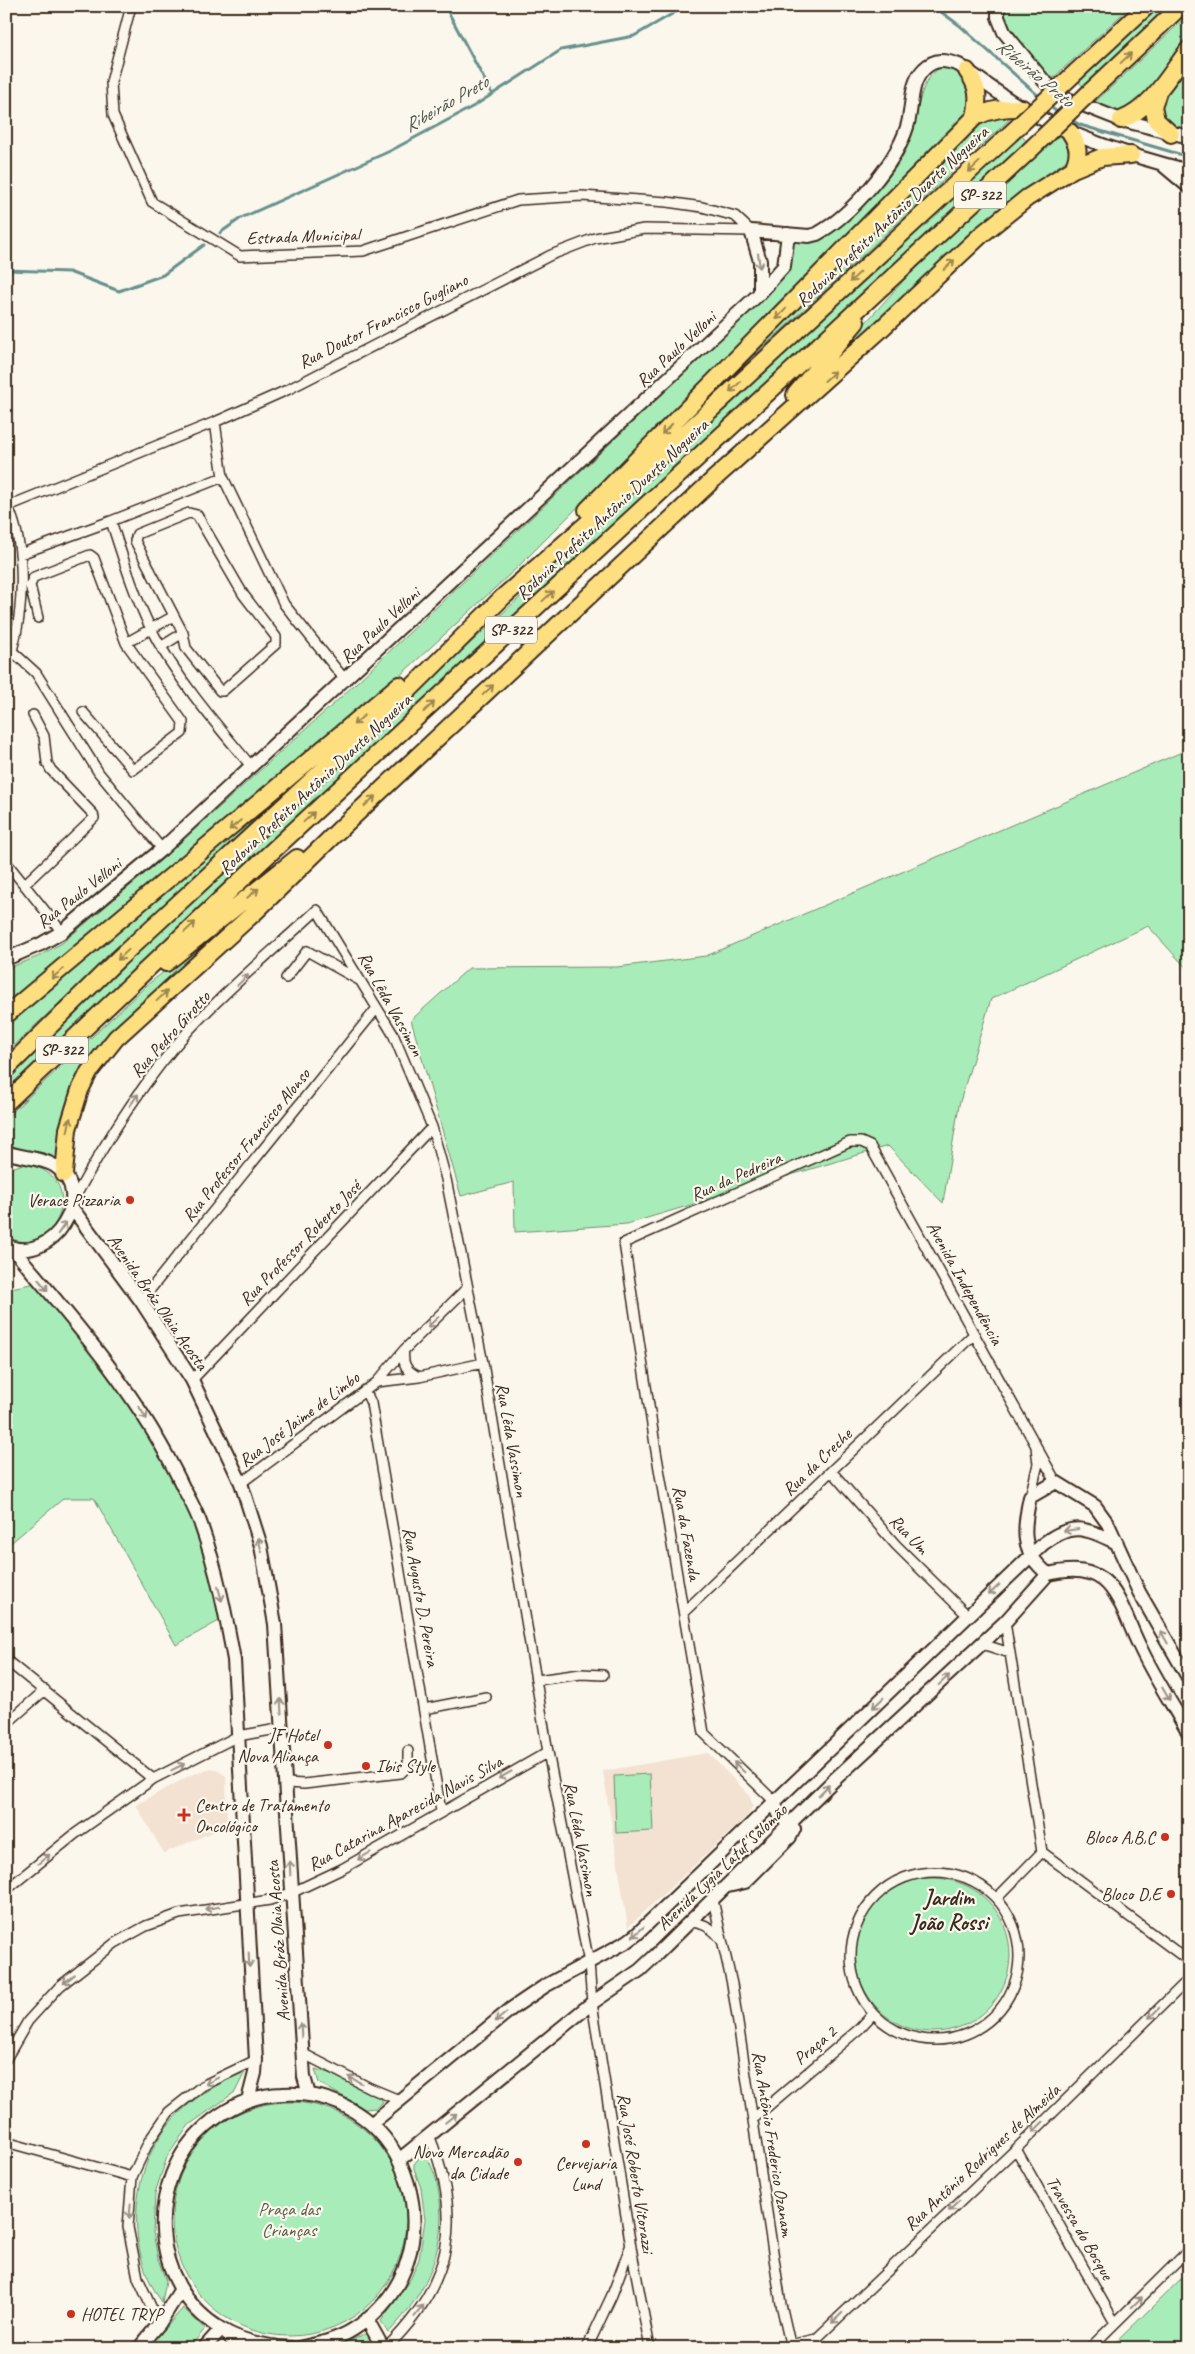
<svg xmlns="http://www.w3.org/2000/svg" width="1195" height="2354" viewBox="0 0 1195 2354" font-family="Caveat,sans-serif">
	<rect width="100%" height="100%" fill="#fbf7ec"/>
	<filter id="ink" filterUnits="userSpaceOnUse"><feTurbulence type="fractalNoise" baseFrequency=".02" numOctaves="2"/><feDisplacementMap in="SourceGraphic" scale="10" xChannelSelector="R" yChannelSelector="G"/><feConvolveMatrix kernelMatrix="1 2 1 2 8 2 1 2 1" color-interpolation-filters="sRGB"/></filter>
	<g filter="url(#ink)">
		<path fill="#f3e1d1" d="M 708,1753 L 749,1795 L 753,1806 L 747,1816 L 628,1927 L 603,1771 Z
			M 208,1769 L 217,1770 L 226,1776 L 227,1826 L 164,1853 L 136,1805 L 189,1776 Z"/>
		<path fill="#a8edb9" stroke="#728c6c" d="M 1006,6 L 1131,6 L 1051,80 L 1005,21 L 1004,13 Z
			M 1158,6 L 1175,6 L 1086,90 L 1078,81 Z
			M 1189,14 L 1189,44 L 1146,100 L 1124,113 L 1093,104 Z
			M 1189,55 L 1189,131 L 1171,127 L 1163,123 L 1159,99 Z
			M 941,67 C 957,67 964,78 974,89 L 968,116 L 520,565 L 355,717 L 6,1008 L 6,969 L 37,957 L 62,943 L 161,860 L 339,699 L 774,289 L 784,274 L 793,241 L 814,242 L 824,237 C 858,208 895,182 911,138 C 920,113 916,83 941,67 Z
			M 1003,116 L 1010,119 L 717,390 L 982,120 Z
			M 1060,133 L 1070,146 L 1070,156 L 1067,160 L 987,218 L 839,357 L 849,341 L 904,280 Z
			M 1020,134 L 1029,144 L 104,999 L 6,1096 L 6,1078 L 96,990 Z
			M 1189,749 L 1189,971 L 1148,926 L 991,999 L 959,1105 L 943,1203 L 888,1146 L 627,1224 L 515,1232 L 514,1182 L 461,1196 L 411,1020 L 469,968 L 617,967 L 706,956 Z
			M 286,790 L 6,1053 L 6,1024 Z
			M 285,876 L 98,1049 L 61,1165 L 6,1145 L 6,1118 L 147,985 Z
			M 23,1164 C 94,1173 55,1265 6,1236 L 6,1170 Z
			M 41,1282 L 98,1349 L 202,1528 L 226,1617 L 176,1645 L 94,1498 L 64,1498 L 6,1547 L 6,1289 Z
			M 650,1774 L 653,1831 L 616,1833 L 614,1776 Z
			M856 1955a77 77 0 1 1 154 0a77 77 0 1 1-154 0Z
			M 315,2069 C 335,2075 371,2085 383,2102 L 376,2108 L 365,2109 L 319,2083 Z
			M 245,2072 L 235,2092 L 189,2125 L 167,2157 L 155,2193 L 153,2232 L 158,2259 L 166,2281 L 162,2302 C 122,2247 130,2159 180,2112 C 198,2095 222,2081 245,2072 Z
			M172 2219a117 117 0 1 1 234 0a117 117 0 1 1-234 0Z
			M 424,2151 C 429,2161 435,2173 437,2183 C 450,2242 429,2291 388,2333 L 381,2321 L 411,2278 L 419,2259 L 425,2220 L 421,2188 L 414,2169 L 414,2164 Z
			M 1189,2271 L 1189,2348 L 1110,2348 Z
			M 183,2308 L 205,2329 L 189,2348 L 148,2348 Z
			M 373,2330 L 383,2348 L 335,2348 Z"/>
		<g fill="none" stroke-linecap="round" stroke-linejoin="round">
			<path stroke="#66908e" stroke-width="3" d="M 445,6 L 492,94
				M 933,6 L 959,25 L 1041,98
				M 1049,106 L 1060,114
				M 1070,119 L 1080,125 L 1189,157
				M 220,233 L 241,218 L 390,151 L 474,106 L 561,50 L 634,36 L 686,6
				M 6,270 L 69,272 L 119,291 L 163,275 L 204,245"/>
			<defs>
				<path id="street" d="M 131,6 L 111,82 L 113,115 L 152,202 L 240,256 L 363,251 L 518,200 L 582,196 L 667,202 L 702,207 L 735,216 L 751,231
					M 215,422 L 223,477 L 284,604 L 346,681
					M 6,507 L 215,422 L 287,390 L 551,255 L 595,238 L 644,229 L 751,231
					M 189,513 L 197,515 L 243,594 L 276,637 L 276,644 L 223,691 L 220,691 L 186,648 L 183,633 L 135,541 L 137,534 Z
					M 111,521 C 123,558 134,595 151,629 C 177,679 215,723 251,766
					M 20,554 L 111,521 L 223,477
					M 38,618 L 30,585 L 34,577 L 90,555 L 94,558 L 126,643
					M 162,646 L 183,633
					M 13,652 L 36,673 L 99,773 L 162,849
					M 6,667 C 24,624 28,549 8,507
					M 83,712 L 133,770 L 182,733 L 183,722 L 126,643 L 174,616
					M 6,862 L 62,932
					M 24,885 L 94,818 L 93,814 L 51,770 L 47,763 L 44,736 L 33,715
					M 286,978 L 307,951 L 359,980
					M 73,1201 C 106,1140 143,1081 190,1029 C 228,988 276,948 317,910 L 393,1034 L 432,1127 L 446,1179 L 483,1363 L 548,1752 L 589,1963 L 592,2003 L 631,2247 L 650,2348
					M 141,1301 L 377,1008
					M 404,1350 C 402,1364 406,1371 419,1377
					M 192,1380 L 432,1127
					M 377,1382 L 419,1377 L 483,1363
					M 365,1390 L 371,1403 L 441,1811
					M 831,1471 L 896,1545 L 968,1616
					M 241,1483 L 377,1382 L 404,1350 L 467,1288
					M 1030,1497 L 1038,1464 L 1036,1447
					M 684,1612 L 973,1335
					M 1005,1622 L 1042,1852 L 1189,1961
					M 982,1644 L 1010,1653
					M 6,1660 L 153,1779
					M 537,1680 L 581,1674 L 603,1675
					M 424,1709 L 486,1697
					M 6,1724 L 45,1690
					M 286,1783 L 304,1784 L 401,1773 L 408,1766 L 408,1751
					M 774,1801 L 704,1733 L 656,1451 L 624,1243 L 850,1142 L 861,1142 L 870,1146 L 1056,1482
					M851 1956a84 84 0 1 1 168 0a84 84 0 1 1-168 0Z
					M 6,1890 L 75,1834 L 153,1779 L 238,1736 L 283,1728
					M 997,1898 L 1042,1852
					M 713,1900 L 732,1984 L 781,2304 L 791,2348
					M 690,1922 C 705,1923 714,1929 722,1941
					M 302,2053 L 370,2088 L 399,2100
					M 6,2059 L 28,2021 L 60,1986 L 115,1943 L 146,1926 L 179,1914 L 270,1900 L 291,1893 L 342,1869 L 548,1752
					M 753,2119 L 859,2029 L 873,2014
					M 6,2142 L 132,2177
					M 1016,2149 L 1115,2323
					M 159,2324 L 138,2278 L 128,2227 L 132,2177 L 149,2141 L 169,2112 L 202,2086 L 256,2060
					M 224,2333 L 237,2348
					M 790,2345 L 816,2339 L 1016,2149 L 1189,1979
					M 386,2348 C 452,2284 464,2220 429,2135
					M 587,2348 L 612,2295 L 630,2247
					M 1090,2348 L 1189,2250"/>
				<path id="secondary" d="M 998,6 L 998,17 L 1004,32 L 1044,81 L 1065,98 L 1121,120 L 1189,137
					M 1164,166 L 1189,187
					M 760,293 L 760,261 L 751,231 L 809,236 L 817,234 C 851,215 895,165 907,127 C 913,109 909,83 924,69 C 935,58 946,60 959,65 C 980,79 1000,95 1022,108 C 1073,138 1131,156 1189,171
					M 6,959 L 41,944 L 62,932 L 162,849 L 760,293 L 784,266 L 788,234
					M 6,1152 C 21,1158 41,1157 55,1166 C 98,1194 52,1265 8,1246
					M 72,1208 L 141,1301 L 192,1380 L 241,1483 L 261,1546 L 275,1624 L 304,2077 L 309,2095
					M 12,1248 C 76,1323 140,1396 183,1487 C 190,1500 198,1514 202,1528 C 217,1570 226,1616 234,1660 L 256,2060 L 255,2073 L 248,2100
					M 1048,1574 C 1020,1552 1023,1529 1030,1497 L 1056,1482 L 1095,1506 L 1108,1524 L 1139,1592 L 1189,1679
					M 1048,1574 C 1114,1558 1117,1600 1140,1647 C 1154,1677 1173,1705 1189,1734
					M 728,1886 L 745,1882 L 790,1837 L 794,1829 L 779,1814 L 774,1801
					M 371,2124 L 511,2009 L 545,1986 L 628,1941 L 637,1934 L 1043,1544 C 1073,1521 1085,1528 1117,1543
					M 399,2160 L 592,2003 L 640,1970 L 656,1955 L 834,1780 L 1005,1622 L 1048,1574
					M 367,2319 L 383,2348
					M 139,2348 L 159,2324 L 181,2289
					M 204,2348 L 221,2329
					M 293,2348 C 268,2347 244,2343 221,2329 C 148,2285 144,2179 207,2125 C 228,2107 254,2095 282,2094 C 412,2086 463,2260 354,2329 C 337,2340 318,2344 298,2348"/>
				<path id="highway" d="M 967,71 C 979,87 979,98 975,117
					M 1076,72 L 1147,6
					M 1090,92 L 1181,6
					M 1158,92 L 1153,106 L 1156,120 L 1171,134
					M 1121,120 C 1152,108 1170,74 1189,49
					M 1070,132 C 1079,146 1080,154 1073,169
					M 795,395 L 856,322
					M 587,510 L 975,117 C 991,109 1005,108 1022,108
					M 166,963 L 297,858
					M 6,1015 L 399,685
					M 6,1069 L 118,959 L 403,696 L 503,597 L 590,521 L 1010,134
					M 6,1103 L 241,880 L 1029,151
					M 64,1174 L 68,1129 L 80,1090 L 89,1072 L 116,1038 L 256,911 L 341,828 L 715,478 L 879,331 L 981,235 L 1027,198 L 1073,169 L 1102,157 L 1131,155"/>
			</defs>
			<use href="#street" stroke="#3b2a1e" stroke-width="12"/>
			<use href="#secondary" stroke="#3b2a1e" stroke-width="16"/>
			<use href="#highway" stroke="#3b2a1e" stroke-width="20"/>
			<use href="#street" stroke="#fbf7ec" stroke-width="9"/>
			<use href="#secondary" stroke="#fbf7ec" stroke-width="12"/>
			<use href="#highway" stroke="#fedf80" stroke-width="16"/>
			<defs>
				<path id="highway-bridge" d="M 1010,134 L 1076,72
					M 1029,151 L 1090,92"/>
			</defs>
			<use href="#highway-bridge" stroke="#3b2a1e" stroke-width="20" stroke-linecap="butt"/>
			<use href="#highway-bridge" stroke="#fedf80" stroke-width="16"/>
		</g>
		<defs><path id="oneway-shaft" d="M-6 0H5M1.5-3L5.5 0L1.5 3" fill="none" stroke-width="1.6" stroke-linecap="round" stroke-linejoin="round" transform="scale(1.25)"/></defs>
		<g stroke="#9c844f">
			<use href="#oneway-shaft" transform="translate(1126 58) rotate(-43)"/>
			<use href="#oneway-shaft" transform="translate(974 167) rotate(137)"/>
			<use href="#oneway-shaft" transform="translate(949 265) rotate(-43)"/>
			<use href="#oneway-shaft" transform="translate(855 277) rotate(137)"/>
			<use href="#oneway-shaft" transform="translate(781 314) rotate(134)"/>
			<use href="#oneway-shaft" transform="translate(830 376) rotate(-42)"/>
			<use href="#oneway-shaft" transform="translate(735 387) rotate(137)"/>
			<use href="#oneway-shaft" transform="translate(667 429) rotate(135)"/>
			<use href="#oneway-shaft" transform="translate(548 596) rotate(-43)"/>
			<use href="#oneway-shaft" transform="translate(488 690) rotate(-43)"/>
			<use href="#oneway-shaft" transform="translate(429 707) rotate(-43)"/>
			<use href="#oneway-shaft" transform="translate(359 720) rotate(139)"/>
			<use href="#oneway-shaft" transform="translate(370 801) rotate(-43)"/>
			<use href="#oneway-shaft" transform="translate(309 817) rotate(-43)"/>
			<use href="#oneway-shaft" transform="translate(235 825) rotate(140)"/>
			<use href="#oneway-shaft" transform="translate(253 893) rotate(-39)"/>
			<use href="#oneway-shaft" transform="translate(190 927) rotate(-43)"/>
			<use href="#oneway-shaft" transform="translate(123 955) rotate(137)"/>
			<use href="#oneway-shaft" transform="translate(57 974) rotate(140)"/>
			<use href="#oneway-shaft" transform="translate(162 996) rotate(-43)"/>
			<use href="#oneway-shaft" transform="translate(69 1125) rotate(-78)"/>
		</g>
		<g stroke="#9b9085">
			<use href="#oneway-shaft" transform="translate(759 261) rotate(83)"/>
			<use href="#oneway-shaft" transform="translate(243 980) rotate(-43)"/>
			<use href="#oneway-shaft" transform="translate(134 1100) rotate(-55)"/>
			<use href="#oneway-shaft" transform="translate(62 1228) rotate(-55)"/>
			<use href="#oneway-shaft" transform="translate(43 1285) rotate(50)"/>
			<use href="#oneway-shaft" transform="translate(433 1322) rotate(136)"/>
			<use href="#oneway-shaft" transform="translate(143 1413) rotate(58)"/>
			<use href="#oneway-shaft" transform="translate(1071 1530) rotate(172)"/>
			<use href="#oneway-shaft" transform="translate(260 1545) rotate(-105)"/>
			<use href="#oneway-shaft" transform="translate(994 1590) rotate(136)"/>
			<use href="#oneway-shaft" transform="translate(220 1594) rotate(75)"/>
			<use href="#oneway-shaft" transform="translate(1164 1637) rotate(-120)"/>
			<use href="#oneway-shaft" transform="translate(944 1680) rotate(-43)"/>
			<use href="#oneway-shaft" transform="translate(1166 1694) rotate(60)"/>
			<use href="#oneway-shaft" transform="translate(878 1703) rotate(136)"/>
			<use href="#oneway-shaft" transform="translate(281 1706) rotate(-94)"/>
			<use href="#oneway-shaft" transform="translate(178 1767) rotate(-27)"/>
			<use href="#oneway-shaft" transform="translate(739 1767) rotate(-136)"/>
			<use href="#oneway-shaft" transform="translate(505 1775) rotate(151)"/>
			<use href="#oneway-shaft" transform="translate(824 1790) rotate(-45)"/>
			<use href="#oneway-shaft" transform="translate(364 1856) rotate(150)"/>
			<use href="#oneway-shaft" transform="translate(44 1859) rotate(-39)"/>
			<use href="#oneway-shaft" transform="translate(290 1868) rotate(-93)"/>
			<use href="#oneway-shaft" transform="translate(212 1908) rotate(171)"/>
			<use href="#oneway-shaft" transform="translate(638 1932) rotate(138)"/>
			<use href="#oneway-shaft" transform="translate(249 1960) rotate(87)"/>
			<use href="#oneway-shaft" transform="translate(69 1979) rotate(142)"/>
			<use href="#oneway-shaft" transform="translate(1154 2013) rotate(135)"/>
			<use href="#oneway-shaft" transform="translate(501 2017) rotate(141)"/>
			<use href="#oneway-shaft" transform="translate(301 2030) rotate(-93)"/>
			<use href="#oneway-shaft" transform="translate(355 2080) rotate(-153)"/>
			<use href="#oneway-shaft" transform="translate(212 2081) rotate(152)"/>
			<use href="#oneway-shaft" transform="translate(451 2118) rotate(-39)"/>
			<use href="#oneway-shaft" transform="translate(1038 2127) rotate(136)"/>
			<use href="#oneway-shaft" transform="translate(954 2206) rotate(136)"/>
			<use href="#oneway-shaft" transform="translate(130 2211) rotate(95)"/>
			<use href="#oneway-shaft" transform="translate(1137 2302) rotate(-45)"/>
			<use href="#oneway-shaft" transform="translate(419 2311) rotate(-52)"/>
			<use href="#oneway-shaft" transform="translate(837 2318) rotate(136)"/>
		</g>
	</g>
	<g fill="#c8321e" stroke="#fbf7ec" stroke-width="2">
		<circle cx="130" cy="1200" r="5"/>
		<circle cx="328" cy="1745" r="5"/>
		<circle cx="366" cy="1766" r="5"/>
		<path d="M181.5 1807.5h5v5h5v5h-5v5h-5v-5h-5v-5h5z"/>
		<circle cx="1165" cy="1837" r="5"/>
		<circle cx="1171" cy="1894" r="5"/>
		<circle cx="586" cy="2144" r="5"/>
		<circle cx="518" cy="2162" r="5"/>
		<circle cx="71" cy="2314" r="5"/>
	</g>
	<g text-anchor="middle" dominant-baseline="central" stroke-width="4.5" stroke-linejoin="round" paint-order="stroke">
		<g fill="#fbf7ec" stroke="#75685c" stroke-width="1">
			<rect x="954" y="181.5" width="52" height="27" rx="4"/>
			<rect x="485" y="616.5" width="52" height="27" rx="4"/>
			<rect x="36" y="1036.5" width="52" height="27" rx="4"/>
		</g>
		<g font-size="16" font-weight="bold" fill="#3b2a1e">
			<text x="980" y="195">SP-322</text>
			<text x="511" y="630">SP-322</text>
			<text x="62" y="1050">SP-322</text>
		</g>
		<g font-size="18" fill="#3b2a1e" stroke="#fbf7ec">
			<text transform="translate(892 216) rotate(-43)">Rodovia Prefeito Antônio Duarte Nogueira</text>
			<text transform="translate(303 236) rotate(-2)">Estrada Municipal</text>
			<text transform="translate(383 321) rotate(-27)">Rua Doutor Francisco Gugliano</text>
			<text transform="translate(676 349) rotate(-43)">Rua Paulo Velloni</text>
			<text transform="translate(612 509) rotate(-43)">Rodovia Prefeito Antônio Duarte Nogueira</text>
			<text transform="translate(380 625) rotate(-43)">Rua Paulo Velloni</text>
			<text transform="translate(315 784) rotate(-43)">Rodovia Prefeito Antônio Duarte Nogueira</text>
			<text transform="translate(79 893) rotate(-38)">Rua Paulo Velloni</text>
			<text transform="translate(391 1004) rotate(61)">Rua Lêda Vassimon</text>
			<text transform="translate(170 1034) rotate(-48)">Rua Pedro Girotto</text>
			<text transform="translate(246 1145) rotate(-51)">Rua Professor Francisco Alonso</text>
			<text transform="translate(736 1176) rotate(-24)">Rua da Pedreira</text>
			<text transform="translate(300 1243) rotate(-46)">Rua Professor Roberto José</text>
			<text transform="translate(965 1283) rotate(61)">Avenida Independência</text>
			<text transform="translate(158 1302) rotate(55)">Avenida Bráz Olaia Acosta</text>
			<text transform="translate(299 1419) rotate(-37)">Rua José Jaime de Limbo</text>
			<text transform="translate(512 1440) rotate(80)">Rua Lêda Vassimon</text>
			<text transform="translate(817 1462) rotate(-44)">Rua da Creche</text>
			<text transform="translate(687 1533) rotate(80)">Rua da Fazenda</text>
			<text transform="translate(909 1534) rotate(46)">Rua Um</text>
			<text transform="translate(421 1597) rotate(80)">Rua Augusto D. Pereira</text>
			<text transform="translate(405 1813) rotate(-29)">Rua Catarina Aparecida Navis Silva</text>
			<text transform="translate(581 1839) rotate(79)">Rua Lêda Vassimon</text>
			<text transform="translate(722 1867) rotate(-44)">Avenida Lygia Latuf Salomão</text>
			<text transform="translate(278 1941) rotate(-94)">Avenida Bráz Olaia Acosta</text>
			<text transform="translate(815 2045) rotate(-40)">Praça 2</text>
			<text transform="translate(773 2144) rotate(81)">Rua Antônio Frederico Ozanam</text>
			<text transform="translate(982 2157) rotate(-43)">Rua Antônio Rodrigues de Almeida</text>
			<text transform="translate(636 2173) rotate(81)">Rua José Roberto Vitorazzi</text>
			<text transform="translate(1080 2228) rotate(60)">Travessa do Bosque</text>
		</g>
		<g font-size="18" fill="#3b2a1e" stroke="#fbf7ec" text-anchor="end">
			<text x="120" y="1200">Verace Pizzaria</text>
			<text x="318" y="1735">JF Hotel<tspan x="318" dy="21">Nova Aliança</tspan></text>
			<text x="376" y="1766" text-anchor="start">Ibis Style</text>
			<text x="195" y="1805" text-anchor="start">Centro de Tratamento<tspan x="195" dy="21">Oncológico</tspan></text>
			<text x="1155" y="1837">Bloco A,B,C</text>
			<text x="1161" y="1894">Bloco D,E</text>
			<text x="508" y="2152">Novo Mercadão<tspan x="508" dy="21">da Cidade</tspan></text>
			<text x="586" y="2163" text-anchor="middle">Cervejaria<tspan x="586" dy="21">Lund</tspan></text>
			<text x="81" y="2314" text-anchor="start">HOTEL TRYP</text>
		</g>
		<g font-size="18" fill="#565b45" stroke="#fbf7ec">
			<text x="289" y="2209">Praça das<tspan x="289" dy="21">Crianças</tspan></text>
		</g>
		<g font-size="19" font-style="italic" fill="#4d544d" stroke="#fbf7ec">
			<text transform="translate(1035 73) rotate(40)">Ribeirão Preto</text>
			<text transform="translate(446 104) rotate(-30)">Ribeirão Preto</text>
		</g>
		<g font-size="22" font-weight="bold" fill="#3b2a1e" stroke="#fbf7ec">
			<text x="949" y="1898">Jardim<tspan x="949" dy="25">João Rossi</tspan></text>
		</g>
	</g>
	<rect width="1195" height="2354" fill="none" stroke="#fbf7ec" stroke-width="25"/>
	<rect x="12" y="12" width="1170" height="2329" fill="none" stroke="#3b2a1e" stroke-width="2" filter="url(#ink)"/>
</svg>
